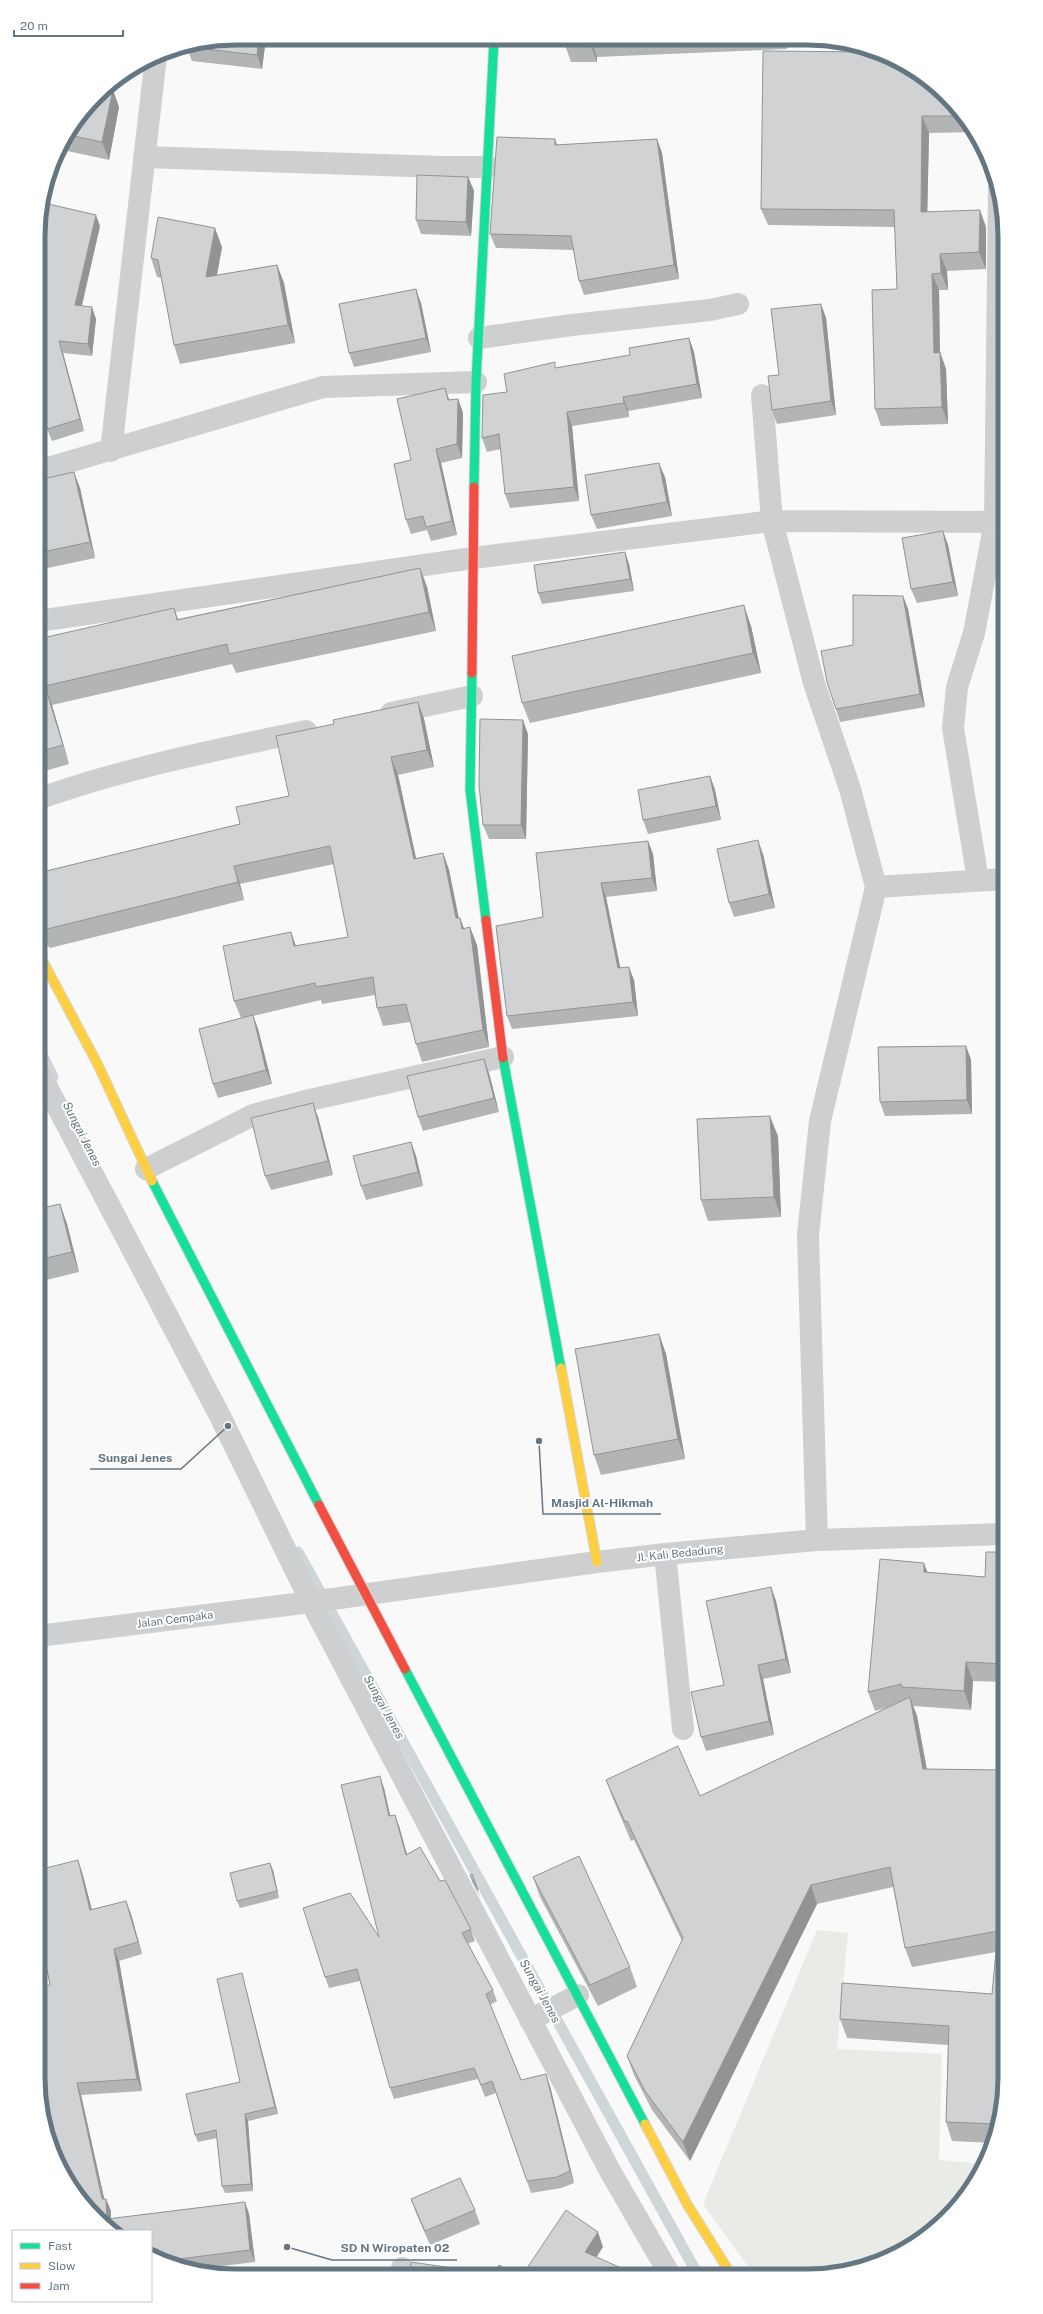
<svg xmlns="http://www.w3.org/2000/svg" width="1043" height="2314" viewBox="0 0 1043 2314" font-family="'Public Sans',sans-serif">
	<rect width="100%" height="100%" fill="#f9f9f9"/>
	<path fill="#e8ebe6" d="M 817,1930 L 848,1933 L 837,2049 L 942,2054 L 939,2160 L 984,2164 L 956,2209 L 917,2243 L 859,2269 L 807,2276 L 755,2276 L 703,2204 Z"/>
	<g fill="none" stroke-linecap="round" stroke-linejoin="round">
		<path stroke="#ced6d9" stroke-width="11" d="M 38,1047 L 53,1077
			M 298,1552 L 698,2275"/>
		<defs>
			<path id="fast" d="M 474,487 L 476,382 L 494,40
				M 472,673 L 470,790 L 486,920
				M 503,1058 L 561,1368
				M 152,1181 L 319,1505
				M 405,1669 L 645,2124"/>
			<path id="slow" d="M 38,952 L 97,1063 L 152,1181
				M 561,1368 L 597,1562
				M 645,2124 L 687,2204 L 732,2276"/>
			<path id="jam" d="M 472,673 L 474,487
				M 486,920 L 503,1058
				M 319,1505 L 405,1669"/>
		</defs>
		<use href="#fast" stroke="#d5d6d7" stroke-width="11"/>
		<use href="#slow" stroke="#d5d6d7" stroke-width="11"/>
		<use href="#jam" stroke="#d5d6d7" stroke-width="11"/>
		<path stroke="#cecfd0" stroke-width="22" d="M 144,157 L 442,167 L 488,167
			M 479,338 L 572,325 L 710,310 L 738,304
			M 762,395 L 772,521 L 814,683 L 850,789 L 876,887 L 820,1121 L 808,1235 L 817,1540
			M 111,451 L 156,56
			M 38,471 L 323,387 L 476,382
			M 38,621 L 473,558 L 772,521 L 1005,522
			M 391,713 L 472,696
			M 38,799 C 125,768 216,750 306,731
			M 978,880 L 953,728 L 957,687 L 974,633 L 995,522 L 999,189
			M 876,887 L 1005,879
			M 38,1070 L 220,1416 L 311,1602 L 610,2171 L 670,2275
			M 146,1169 L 253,1115 L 305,1101 L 503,1057
			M 665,1554 L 683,1729
			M 38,1636 L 311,1602 L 597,1562 L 665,1554 L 817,1540 L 1005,1534
			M 530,2020 L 578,1995
			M 401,2273 L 402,2268"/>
		<use href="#fast" stroke="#16e098" stroke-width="9"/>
		<use href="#slow" stroke="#ffcf43" stroke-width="9"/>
		<use href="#jam" stroke="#f24e42" stroke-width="9"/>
	</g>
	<path fill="#b3b5b5" d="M 236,38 L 266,38 L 262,69 L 192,61 L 187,48 Z
		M 392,39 L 466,39 L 465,47 Z
		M 534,40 L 786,41 L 787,49 L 597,57 L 597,62 L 571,62 L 565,45 L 564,41 L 534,42 Z
		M 872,52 L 938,87 L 975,132 L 929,133 L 927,212 L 986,227 L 986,269 L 947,271 L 948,290 L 939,290 L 940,352 L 946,369 L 948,424 L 881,426 L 875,409 L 897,289 L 895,227 L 768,225 L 761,209 Z
		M 105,88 L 113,90 L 119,107 L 109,160 L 58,149 Z
		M 657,139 L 662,153 L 679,279 L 584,295 L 579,281 L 574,250 L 496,248 L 490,234 L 557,145 Z
		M 468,177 L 474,191 L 471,236 L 421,234 L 416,220 Z
		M 100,226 L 82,306 L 96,319 L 92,356 L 63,353 L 84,431 L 52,441 L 47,429 L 38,397 Z
		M 1005,236 L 1005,335 L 1002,326 Z
		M 222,247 L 217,275 L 277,265 L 284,283 L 295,343 L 180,364 L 174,345 L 161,278 L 157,277 L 151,258 Z
		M 421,303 L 431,352 L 354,367 L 349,353 Z
		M 821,304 L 826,318 L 836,415 L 777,424 L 772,410 Z
		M 689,338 L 694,352 L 702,398 L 628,411 L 629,417 L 572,426 L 579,501 L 510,508 L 505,494 L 501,449 L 487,452 L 482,438 L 507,392 L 557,368 L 630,355 Z
		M 445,388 L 449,400 L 458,399 L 463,413 L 462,458 L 441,463 L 457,535 L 431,541 L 427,530 L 411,534 L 406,520 L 411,460 Z
		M 665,477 L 672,516 L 597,529 L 591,515 Z
		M 38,480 L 80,488 L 95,558 L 38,570 Z
		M 943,531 L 948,545 L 958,596 L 917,603 L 911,589 Z
		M 625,552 L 629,564 L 634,591 L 542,604 L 538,593 Z
		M 420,568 L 427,587 L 436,631 L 236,673 L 232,664 L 52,705 L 69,764 L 38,773 L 38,639 L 178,619 Z
		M 903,596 L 908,609 L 925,707 L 840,722 L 827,682 L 853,645 Z
		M 751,626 L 761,673 L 530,723 L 522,703 Z
		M 418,702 L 424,719 L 434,767 L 398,775 L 416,858 L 443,853 L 449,870 L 459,918 L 460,918 L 464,928 L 477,945 L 489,1047 L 422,1062 L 416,1044 L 410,1022 L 383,1026 L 377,1008 L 375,995 L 322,1004 L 321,1000 L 253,1016 L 258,1029 L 272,1084 L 218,1098 L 213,1084 L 241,1018 L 234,1001 L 296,946 L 348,937 L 334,864 L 240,884 L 244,900 L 50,948 L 43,941 L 38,929 L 38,873 L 240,824 L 289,796 L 334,724 Z
		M 528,734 L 526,839 L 489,839 L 483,825 Z
		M 710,776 L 715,790 L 721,820 L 648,834 L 643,820 Z
		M 648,841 L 653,854 L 657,891 L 606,897 L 620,968 L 634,980 L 638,1016 L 512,1029 L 507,1016 L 543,917 Z
		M 763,854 L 775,908 L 734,917 L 729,903 Z
		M 966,1046 L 971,1060 L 972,1114 L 885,1116 L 880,1102 Z
		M 489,1073 L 499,1112 L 423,1131 L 418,1117 Z
		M 318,1117 L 333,1175 L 271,1190 L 265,1176 Z
		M 778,1136 L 781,1217 L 708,1221 L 701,1200 Z
		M 411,1142 L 416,1156 L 423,1186 L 366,1200 L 361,1186 Z
		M 60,1204 L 67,1224 L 79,1272 L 38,1282 L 38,1209 Z
		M 659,1334 L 666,1354 L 685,1459 L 601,1475 L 594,1455 Z
		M 1005,1552 L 1005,1682 L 973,1681 L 971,1710 L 913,1706 L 917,1716 L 927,1769 L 1005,1770 L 1005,2092 L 993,2143 L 952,2141 L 946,2122 L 948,2045 L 847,2038 L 840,2019 L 992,1994 L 996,1952 L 912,1967 L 905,1948 L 893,1887 L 817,1904 L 690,2161 L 652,2110 L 634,2075 L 627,2056 L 682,1941 L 634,1840 L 631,1841 L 613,1799 L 606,1780 L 700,1796 L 886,1708 L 875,1711 L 868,1692 L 928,1572 L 985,1577 Z
		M 771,1587 L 776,1601 L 791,1673 L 763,1679 L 774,1735 L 706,1751 L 701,1737 L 724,1685 Z
		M 384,1788 L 390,1816 L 399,1826 L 407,1854 L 440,1881 L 471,1929 L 475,1941 L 467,1944 L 493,1990 L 497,2001 L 490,2005 L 521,2080 L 550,2086 L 574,2183 L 561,2188 L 531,2193 L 496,2093 L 485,2097 L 478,2079 L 394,2099 L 390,2088 L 360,1981 L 329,1988 L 325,1977 L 379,1937 Z
		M 273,1870 L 279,1898 L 240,1908 L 237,1901 Z
		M 82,1872 L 92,1910 L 126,1901 L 131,1914 L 142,1954 L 119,1961 L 142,2091 L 81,2095 L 104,2199 L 106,2199 L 111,2211 L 111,2219 L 245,2202 L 249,2214 L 255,2262 L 190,2270 L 151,2257 L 151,2231 L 111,2231 L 50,1985 Z
		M 472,1874 L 480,1897 L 472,1882 L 470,1875 Z
		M 533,1877 L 630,1967 L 637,1987 L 598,2006 L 540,1897 Z
		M 244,1981 L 278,2114 L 248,2121 L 253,2191 L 225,2193 L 222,2186 L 217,2138 L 198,2142 L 195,2135 L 240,2082 Z
		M 411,2199 L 475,2210 L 480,2224 L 430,2245 L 416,2213 Z"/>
	<path fill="#929394" d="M 259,38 L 266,38 L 262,69 L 257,55 Z
		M 462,39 L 466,39 L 465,47 Z
		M 591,40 L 597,57 L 597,62 L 591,46 Z
		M 784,41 L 786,41 L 787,49 Z
		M 113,90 L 119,107 L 109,160 L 102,142 Z
		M 922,116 L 929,133 L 927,229 L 921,212 Z
		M 555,139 L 560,153 L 555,145 Z
		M 657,139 L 662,153 L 679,279 L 674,265 Z
		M 468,177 L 474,191 L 471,236 L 466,222 Z
		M 980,210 L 986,227 L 986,269 L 979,252 Z
		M 96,215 L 100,226 L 79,317 L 75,305 Z
		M 215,228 L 222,247 L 213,296 L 206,277 Z
		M 940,254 L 947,271 L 948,290 L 941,273 Z
		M 277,265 L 284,283 L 295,343 L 288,325 Z
		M 932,274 L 939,290 L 940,369 L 934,353 Z
		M 416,289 L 421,303 L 431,352 L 426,338 Z
		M 821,304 L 826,318 L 836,415 L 831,401 Z
		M 92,307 L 96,319 L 92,356 L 88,344 Z
		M 689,338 L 694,352 L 702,398 L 697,384 Z
		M 59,341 L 63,353 L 84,431 L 80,419 Z
		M 940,352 L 946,369 L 948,424 L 942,407 Z
		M 445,388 L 450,402 L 448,400 Z
		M 623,397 L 628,411 L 629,417 L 624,403 Z
		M 458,399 L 463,413 L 462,458 L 457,444 Z
		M 567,412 L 572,426 L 579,501 L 574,487 Z
		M 436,449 L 441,463 L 457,535 L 452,521 Z
		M 659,463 L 665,477 L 672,516 L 667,502 Z
		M 74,472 L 80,488 L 95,558 L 90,542 Z
		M 943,531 L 948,545 L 958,596 L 953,582 Z
		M 625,552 L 629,564 L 634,591 L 630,579 Z
		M 420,568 L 427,587 L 436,631 L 429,612 Z
		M 903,596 L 908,609 L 925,707 L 920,694 Z
		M 744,605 L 751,626 L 761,673 L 753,653 Z
		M 174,608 L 181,627 L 177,620 Z
		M 45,686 L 52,705 L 69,764 L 63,745 Z
		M 418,702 L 424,719 L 434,767 L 427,750 Z
		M 523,720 L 528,734 L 526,839 L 521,825 Z
		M 391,757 L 398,775 L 420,877 L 414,859 Z
		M 710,776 L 715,790 L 721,820 L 716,806 Z
		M 758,840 L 763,854 L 775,908 L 769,894 Z
		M 648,841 L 653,854 L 657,891 L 652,878 Z
		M 443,853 L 449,870 L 462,936 L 456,918 Z
		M 234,866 L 240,884 L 244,900 L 238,882 Z
		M 601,883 L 606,897 L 623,981 L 618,968 Z
		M 460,918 L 466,935 L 462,929 Z
		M 470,927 L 477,945 L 489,1047 L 483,1030 Z
		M 291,932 L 297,949 L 294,946 Z
		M 629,967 L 634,980 L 638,1016 L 633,1002 Z
		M 253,1015 L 258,1029 L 272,1084 L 266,1070 Z
		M 966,1046 L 971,1060 L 972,1114 L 967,1100 Z
		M 484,1059 L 489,1073 L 499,1112 L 494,1098 Z
		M 313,1103 L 318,1117 L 333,1175 L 328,1161 Z
		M 770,1116 L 778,1136 L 781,1217 L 774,1197 Z
		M 411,1142 L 416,1156 L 423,1186 L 418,1172 Z
		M 60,1204 L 67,1224 L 79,1272 L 72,1252 Z
		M 659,1334 L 666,1354 L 685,1459 L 678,1439 Z
		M 924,1563 L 931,1582 L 924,1572 Z
		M 771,1587 L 776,1601 L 791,1673 L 786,1659 Z
		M 966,1662 L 973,1681 L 971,1710 L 964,1691 Z
		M 758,1665 L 763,1679 L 774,1735 L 769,1721 Z
		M 910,1697 L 917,1716 L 930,1788 L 923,1769 Z
		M 380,1776 L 384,1788 L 393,1828 L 389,1816 Z
		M 395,1815 L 399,1826 L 410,1866 L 406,1855 Z
		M 78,1860 L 82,1872 L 95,1922 L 90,1910 Z
		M 270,1863 L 273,1870 L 279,1898 L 277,1891 Z
		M 811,1885 L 817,1904 L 690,2161 L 683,2142 Z
		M 126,1901 L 131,1914 L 142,1954 L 138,1942 Z
		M 114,1949 L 119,1961 L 142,2091 L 137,2079 Z
		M 242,1973 L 244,1981 L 278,2114 L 275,2107 Z
		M 546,2074 L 550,2086 L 574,2183 L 570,2171 Z
		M 77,2083 L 81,2095 L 107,2211 L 106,2199 L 111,2211 L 111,2231 L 107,2219 Z
		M 245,2114 L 248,2121 L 253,2191 L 251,2184 Z
		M 245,2202 L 249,2214 L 255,2262 L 250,2250 Z
		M 598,2232 L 603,2247 L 590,2267 L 585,2252 Z"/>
	<path fill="#d0d2d3" stroke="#929394" d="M 236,38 L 259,38 L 257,55 L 188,47 Z
		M 564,40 L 591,40 L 591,46 L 565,45 Z
		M 763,51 L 872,52 L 872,51 L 895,58 L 938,87 L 961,116 L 922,116 L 921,212 L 980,210 L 979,252 L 940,254 L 941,273 L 932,274 L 934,353 L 940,352 L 942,407 L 875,409 L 872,290 L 897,289 L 894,210 L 761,209 Z
		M 105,88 L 113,90 L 102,142 L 69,135 Z
		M 497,137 L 555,139 L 555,145 L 657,139 L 674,265 L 579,281 L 571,236 L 490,234 Z
		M 417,175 L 468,177 L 466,222 L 416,220 Z
		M 44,203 L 96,215 L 75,305 L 92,307 L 88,344 L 59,341 L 80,419 L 47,429 L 38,397 L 38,222 Z
		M 158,217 L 215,228 L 206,277 L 277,265 L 288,325 L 174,345 L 158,260 L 151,258 Z
		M 1003,222 L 1005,236 L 1005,326 L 1002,326 Z
		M 416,289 L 426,338 L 349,353 L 339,304 Z
		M 821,304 L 831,401 L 772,410 L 768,376 L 779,375 L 771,309 Z
		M 689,338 L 697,384 L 623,397 L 624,403 L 567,412 L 574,487 L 505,494 L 499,434 L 482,438 L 483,395 L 507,392 L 504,374 L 555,362 L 555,368 L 630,355 L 629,348 Z
		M 445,388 L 448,400 L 458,399 L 457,444 L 436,449 L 452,521 L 426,527 L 423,516 L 406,520 L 394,464 L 411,460 L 397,399 Z
		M 659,463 L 667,502 L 591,515 L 585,475 Z
		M 74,472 L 90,542 L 38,553 L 38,480 Z
		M 943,531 L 953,582 L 911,589 L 902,538 Z
		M 625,552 L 630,579 L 538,593 L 534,565 Z
		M 420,568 L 429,612 L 229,654 L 227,644 L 45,686 L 63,745 L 38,752 L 38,639 L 174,608 L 177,620 Z
		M 853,595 L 903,596 L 920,694 L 836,709 L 827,682 L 821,651 L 853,645 Z
		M 744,605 L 753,653 L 522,703 L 512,656 Z
		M 418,702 L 427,750 L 391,757 L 414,859 L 443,853 L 456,918 L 460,918 L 462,929 L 470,927 L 483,1030 L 416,1044 L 406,1004 L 377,1008 L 373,977 L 316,987 L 315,983 L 234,1001 L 223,946 L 291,932 L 294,946 L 348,937 L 330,846 L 234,866 L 238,882 L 43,930 L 38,925 L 38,873 L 240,824 L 236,807 L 289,796 L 276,736 L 334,724 L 333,720 Z
		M 480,719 L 523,720 L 521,825 L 483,825 L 479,785 Z
		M 710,776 L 716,806 L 643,820 L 638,790 Z
		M 758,840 L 769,894 L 729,903 L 717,849 Z
		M 648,841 L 652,878 L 601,883 L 618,968 L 629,967 L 633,1002 L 507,1016 L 496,926 L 543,917 L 536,853 Z
		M 253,1015 L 266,1070 L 213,1084 L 199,1029 Z
		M 966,1046 L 967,1100 L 880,1102 L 878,1047 Z
		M 484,1059 L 494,1098 L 418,1117 L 407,1076 Z
		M 313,1103 L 328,1161 L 265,1176 L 251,1118 Z
		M 770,1116 L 774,1197 L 701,1200 L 697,1119 Z
		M 411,1142 L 418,1172 L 361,1186 L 353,1156 Z
		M 60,1204 L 72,1252 L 38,1260 L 38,1209 Z
		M 659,1334 L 678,1439 L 594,1455 L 575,1349 Z
		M 986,1552 L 1005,1552 L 1005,1664 L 966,1662 L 964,1691 L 902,1687 L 901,1684 L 868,1692 L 880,1559 L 924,1563 L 924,1572 L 985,1577 Z
		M 771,1587 L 786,1659 L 758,1665 L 769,1721 L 701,1737 L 691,1692 L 724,1685 L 706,1601 Z
		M 910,1697 L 923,1769 L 1005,1770 L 1005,2092 L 997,2124 L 946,2122 L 949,2026 L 840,2019 L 842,1983 L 992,1994 L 998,1931 L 905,1948 L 890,1867 L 811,1885 L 683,2142 L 645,2091 L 627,2056 L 683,1938 L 627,1821 L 625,1822 L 606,1780 L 678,1746 L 700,1796 Z
		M 380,1776 L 389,1816 L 395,1815 L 406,1855 L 420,1847 L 440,1881 L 445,1880 L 471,1929 L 462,1933 L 493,1990 L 486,1994 L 521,2080 L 546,2074 L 570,2171 L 557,2177 L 527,2181 L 492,2081 L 481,2085 L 474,2068 L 390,2088 L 357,1969 L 325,1977 L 303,1908 L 350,1893 L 379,1937 L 341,1785 Z
		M 579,1856 L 630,1967 L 590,1985 L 533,1877 Z
		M 78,1860 L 90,1910 L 126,1901 L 138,1942 L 114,1949 L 137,2079 L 77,2083 L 102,2199 L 106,2199 L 107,2219 L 245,2202 L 250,2250 L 163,2261 L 160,2260 L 158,2249 L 151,2249 L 151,2231 L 111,2231 L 105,2227 L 65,2177 L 45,2130 L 38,2078 L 38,1988 L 50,1985 L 38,1923 L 38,1870 Z
		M 270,1863 L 277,1891 L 237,1901 L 230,1873 Z
		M 472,1874 L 478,1890 L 470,1875 Z
		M 242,1973 L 275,2107 L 245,2114 L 251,2184 L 222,2186 L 216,2130 L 195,2135 L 186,2094 L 240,2082 L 217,1979 Z
		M 460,2178 L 475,2210 L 425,2231 L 411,2199 Z
		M 566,2210 L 598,2232 L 585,2252 L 637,2275 L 523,2274 Z
		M 411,2262 L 493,2274 L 410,2274 Z
		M 499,2265 L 516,2274 L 494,2274 Z"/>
	<g text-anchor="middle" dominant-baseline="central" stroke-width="4" stroke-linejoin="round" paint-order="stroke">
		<g font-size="11" fill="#657683" stroke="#fff">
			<text transform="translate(680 1553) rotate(-6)">Jl. Kali Bedadung</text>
			<text transform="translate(175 1619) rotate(-7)">Jalan Cempaka</text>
		</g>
		<g font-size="12" font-style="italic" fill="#60757c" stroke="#fff">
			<text transform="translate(82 1134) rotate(63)">Sungai Jenes</text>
			<text transform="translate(384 1707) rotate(61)">Sungai Jenes</text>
			<text transform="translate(540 1991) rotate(61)">Sungai Jenes</text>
		</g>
	</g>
	<path d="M0 0H1043V2314H0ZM236 45H807A191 191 0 0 1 998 236V2078A191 191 0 0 1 807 2269H236A191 191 0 0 1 45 2078V236A191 191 0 0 1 236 45Z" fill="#fff" fill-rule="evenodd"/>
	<path fill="none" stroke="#657683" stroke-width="5" d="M236 45H807A191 191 0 0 1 998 236V2078A191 191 0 0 1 807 2269H236A191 191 0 0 1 45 2078V236A191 191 0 0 1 236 45Z"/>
	<path fill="none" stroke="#657683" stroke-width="1.5" d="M228 1426L181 1469H90M539 1441L543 1514H661M287 2247L332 2260H457"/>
	<g fill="#657683" stroke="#fff" stroke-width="1.5">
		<circle cx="228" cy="1426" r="4"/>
		<circle cx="539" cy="1441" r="4"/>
		<circle cx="287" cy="2247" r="4"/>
	</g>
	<g font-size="12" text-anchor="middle" font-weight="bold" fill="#657683" stroke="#fff" stroke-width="4" stroke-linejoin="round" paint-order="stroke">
		<text x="135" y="1462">Sungai Jenes</text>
		<text x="602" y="1507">Masjid Al-Hikmah</text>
		<text x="395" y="2252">SD N Wiropaten 02</text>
	</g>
	<rect x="12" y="2230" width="140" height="72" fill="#ffffff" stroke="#c1c8cd"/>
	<rect x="20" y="2243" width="20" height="6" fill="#16e098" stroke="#c1c8cd"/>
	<text x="48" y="2250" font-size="12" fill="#657683">Fast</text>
	<rect x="20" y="2263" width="20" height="6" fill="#ffcf43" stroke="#c1c8cd"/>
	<text x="48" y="2270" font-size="12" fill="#657683">Slow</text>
	<rect x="20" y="2283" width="20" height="6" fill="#f24e42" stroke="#c1c8cd"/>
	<text x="48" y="2290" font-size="12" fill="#657683">Jam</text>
	<path d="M14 30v6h109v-6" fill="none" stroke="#657683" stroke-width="2"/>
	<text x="20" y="30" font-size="12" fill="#657683" stroke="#ffffff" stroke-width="3" paint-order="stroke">20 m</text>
</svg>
